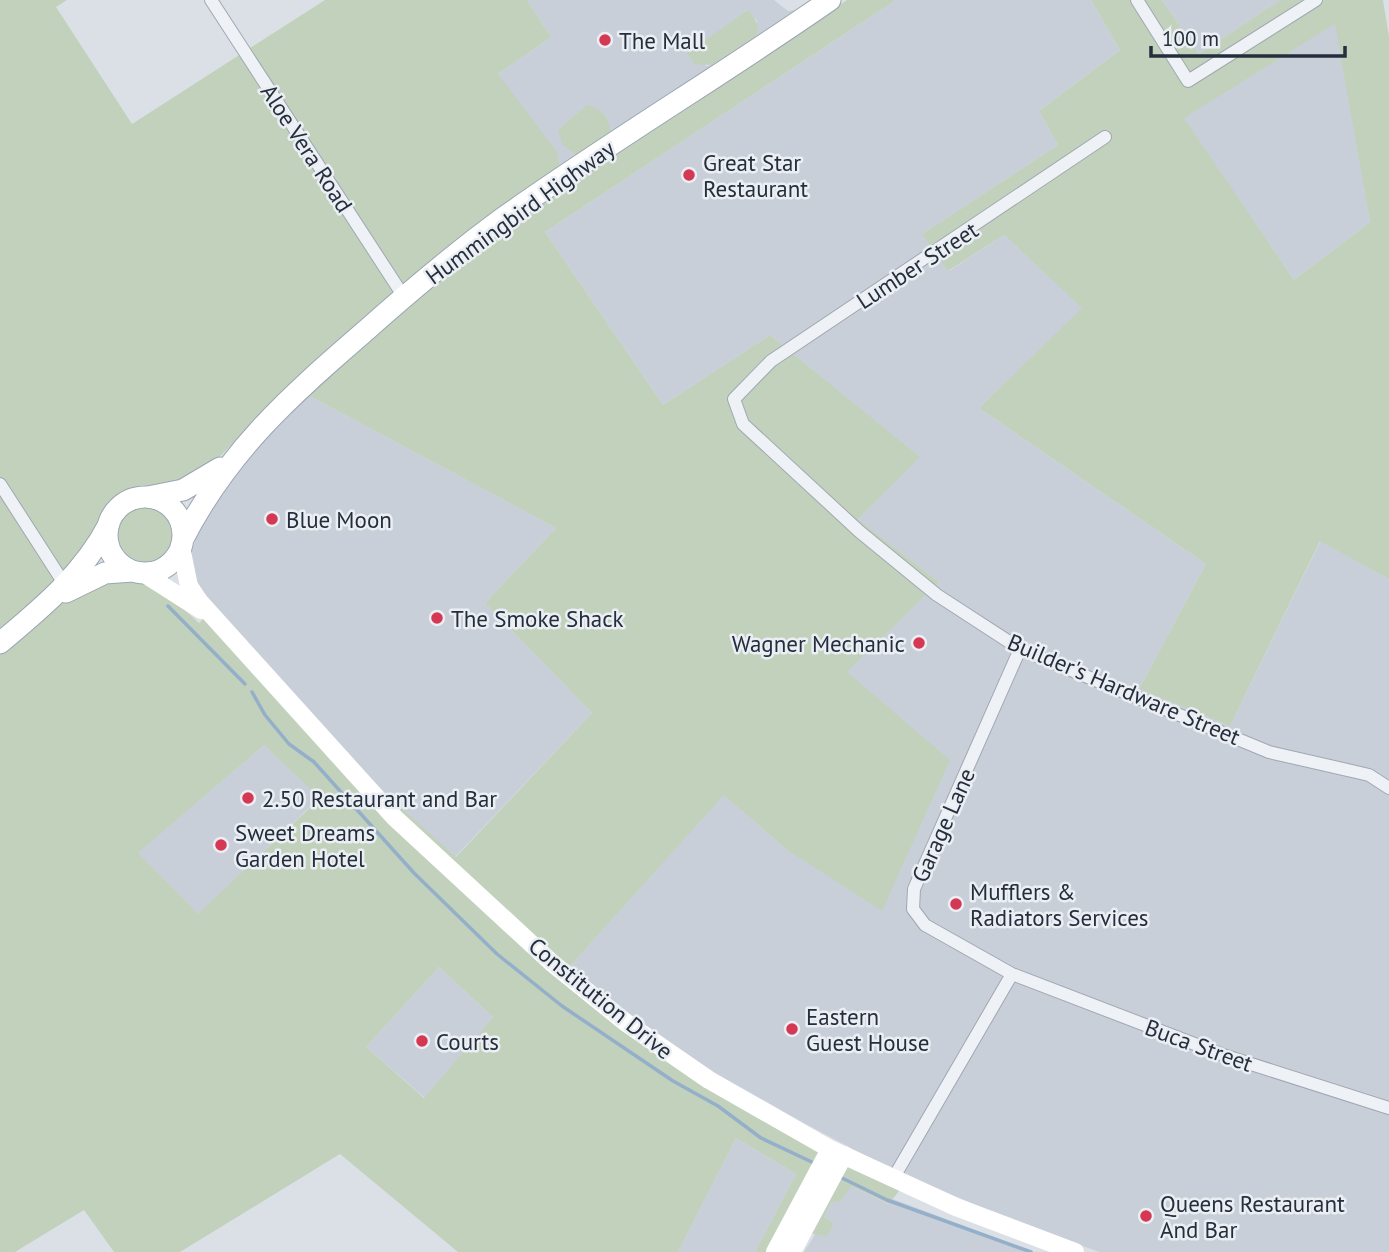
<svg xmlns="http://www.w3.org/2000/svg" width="1389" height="1252" viewBox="0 0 1389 1252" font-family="'PT Sans',sans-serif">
	<rect width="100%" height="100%" fill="#dbe0e7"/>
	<path fill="#c9cfd9" d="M 527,0 L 774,0 L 788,11 L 795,10 L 756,36 L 757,21 L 747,10 L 705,66 L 712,65 L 560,169 L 498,74 L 551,37 Z
		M 896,0 L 1091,0 L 1120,50 L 1039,111 L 1058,145 L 922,234 L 949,271 L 1004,235 L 1083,308 L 979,408 L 1206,564 L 1139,689 L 1230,726 L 1321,540 L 1389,579 L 1389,1252 L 1099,1252 L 997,1214 L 887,1167 L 802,1122 L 712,1071 L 631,1015 L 570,966 L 724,794 L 786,849 L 846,672 L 939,582 L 858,519 L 919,457 L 770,335 L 663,405 L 545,232 Z
		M 1162,0 L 1280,0 L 1199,54 Z
		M 1336,23 L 1370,222 L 1294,280 L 1183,118 Z
		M 306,394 L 556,528 L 485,603 L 592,713 L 455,857 L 343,754 L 200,597 L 190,555 L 211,500 Z
		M 264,745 L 320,797 L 198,915 L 137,853 Z
		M 439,967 L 493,1017 L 425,1098 L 366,1047 Z
		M 736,1138 L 796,1174 L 755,1252 L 678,1252 Z
		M 851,1186 L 888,1204 L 893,1199 L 1033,1252 L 804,1252 L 816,1233 L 830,1230 L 834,1223 L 824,1217 L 833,1198 Z"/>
	<path fill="#c2d1bc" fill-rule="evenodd" d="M 0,0 L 67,0 L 56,7 L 132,124 L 325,0 L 527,0 L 551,37 L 498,74 L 557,152 L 560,169 L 383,303 L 329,348 L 258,416 L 216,461 L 196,477 L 161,486 L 141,485 L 117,495 L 102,513 L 89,545 L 77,561 L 0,632 Z
		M 847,0 L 896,0 L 545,232 L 663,405 L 770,335 L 920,457 L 858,519 L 939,582 L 847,672 L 950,760 L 882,911 L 786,849 L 724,795 L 570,966 L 554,963 L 625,1022 L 905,1183 L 889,1204 L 851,1186 L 841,1201 L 831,1203 L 824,1217 L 834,1223 L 827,1236 L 805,1233 L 795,1252 L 755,1252 L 796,1174 L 736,1138 L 678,1252 L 458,1252 L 340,1154 L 180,1252 L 114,1252 L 84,1210 L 15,1252 L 0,1252 L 0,653 C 34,625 89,567 137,580 C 161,587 182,607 199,623 L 213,610 L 342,754 L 456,857 L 592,713 L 485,603 L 556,528 L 306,394 L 479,248 L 543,202 ZM 264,745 L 320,798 L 198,914 L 138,853 ZM 439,967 L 493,1017 L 424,1098 L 366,1047 Z
		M 1091,0 L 1162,0 L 1199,54 L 1280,0 L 1383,0 L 1389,37 L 1389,579 L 1320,541 L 1230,726 L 1139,689 L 1206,564 L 979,408 L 1082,308 L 1004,235 L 948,271 L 922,234 L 1058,145 L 1039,111 L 1120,50 ZM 1335,24 L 1370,222 L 1294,280 L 1184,118 Z
		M 748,10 C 755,19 761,25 756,36 L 712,65 L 694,64 L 687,53 Z
		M 587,105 C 601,107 610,119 611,133 L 576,155 L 562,144 L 558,130 Z
		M118 534a28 28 0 1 1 56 0a28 28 0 1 1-56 0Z"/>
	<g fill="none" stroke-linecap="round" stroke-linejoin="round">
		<path stroke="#94afc9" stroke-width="3.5" d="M 168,606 L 245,684
			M 252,692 L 265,715 L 289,744 L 314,762 L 414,873 L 497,954 L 562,1006 L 673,1081 L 718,1106 L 761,1138 L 816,1164
			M 840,1177 L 887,1200 L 1031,1252"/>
		<defs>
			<path id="street" d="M 211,0 L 404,297
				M 1137,0 L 1188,81 L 1316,0
				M 1105,137 L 771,361 L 734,399 L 743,424 L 860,532 L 937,595 L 1020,649 L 1269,752 L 1369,775 L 1389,788
				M 0,484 L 65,585
				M 1020,649 L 914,889 L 913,909 L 925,925 L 1012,974 L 1226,1056 L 1389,1108
				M 894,1177 L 1012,974"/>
			<path id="primary" d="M 148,497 L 183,490 L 220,468
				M107 535a38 38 0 1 1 76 0a38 38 0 1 1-76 0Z
				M 183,539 C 228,451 290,396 363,333 C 408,293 455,253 503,218 C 610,142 722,75 830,0
				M 66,592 L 105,573 L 133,571
				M 0,643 C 42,608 84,573 109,524"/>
		</defs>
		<use href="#street" stroke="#a1a7b1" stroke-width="14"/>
		<use href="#primary" stroke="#9aa5b3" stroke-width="23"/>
		<use href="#street" stroke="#eef1f5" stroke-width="12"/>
		<path stroke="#fff" stroke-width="18" d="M 181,547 L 189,586 L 199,601 L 395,818 L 552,963 L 625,1022 L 709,1080 L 830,1149 L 956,1207 L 1075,1252
			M 143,573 L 201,610
			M 775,1252 L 830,1149
			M 792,1252 L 844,1155"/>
		<use href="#primary" stroke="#fff" stroke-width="21"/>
	</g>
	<g fill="#d43853" stroke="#ebeff4" stroke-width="2.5">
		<circle cx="605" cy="40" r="7"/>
		<circle cx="689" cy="175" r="7"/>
		<circle cx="272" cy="519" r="7"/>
		<circle cx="437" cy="618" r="7"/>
		<circle cx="919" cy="643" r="7"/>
		<circle cx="248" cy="798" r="7"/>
		<circle cx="221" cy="845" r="7"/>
		<circle cx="956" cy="904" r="7"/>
		<circle cx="792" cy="1029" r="7"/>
		<circle cx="422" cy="1041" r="7"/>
		<circle cx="1146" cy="1216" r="7"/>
	</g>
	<g text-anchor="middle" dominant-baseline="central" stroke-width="5" stroke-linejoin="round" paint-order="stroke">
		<g font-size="23" fill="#252e3d" stroke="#ebeff4" text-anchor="start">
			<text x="619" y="40">The Mall</text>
			<text x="703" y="162">Great Star<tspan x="703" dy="26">Restaurant</tspan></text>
			<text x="286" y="519">Blue Moon</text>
			<text x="451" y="618">The Smoke Shack</text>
			<text x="905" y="643" text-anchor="end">Wagner Mechanic</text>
			<text x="262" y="798">2.50 Restaurant and Bar</text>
			<text x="235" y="832">Sweet Dreams<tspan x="235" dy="26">Garden Hotel</tspan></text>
			<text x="970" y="891">Mufflers &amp;<tspan x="970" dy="26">Radiators Services</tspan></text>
			<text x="806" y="1016">Eastern<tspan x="806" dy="26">Guest House</tspan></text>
			<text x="436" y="1041">Courts</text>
			<text x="1160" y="1203">Queens Restaurant<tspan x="1160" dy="26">And Bar</tspan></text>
		</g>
		<g font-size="23" fill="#252e3d" stroke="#ebeff4">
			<text transform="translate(307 148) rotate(57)">Aloe Vera Road</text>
			<text transform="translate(520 212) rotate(-36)">Hummingbird Highway</text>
			<text transform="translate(917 265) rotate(-33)">Lumber Street</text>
			<text transform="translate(1124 689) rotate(23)">Builder's Hardware Street</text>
			<text transform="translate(943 825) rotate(-66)">Garage Lane</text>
			<text transform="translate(601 998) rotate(39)">Constitution Drive</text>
			<text transform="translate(1199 1045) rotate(20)">Buca Street</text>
		</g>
	</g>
	<path d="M1151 46v10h194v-10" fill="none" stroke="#252e3d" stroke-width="3.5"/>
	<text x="1162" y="46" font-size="21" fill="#252e3d" stroke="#ebeff4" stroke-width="5" paint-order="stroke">100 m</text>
</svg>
